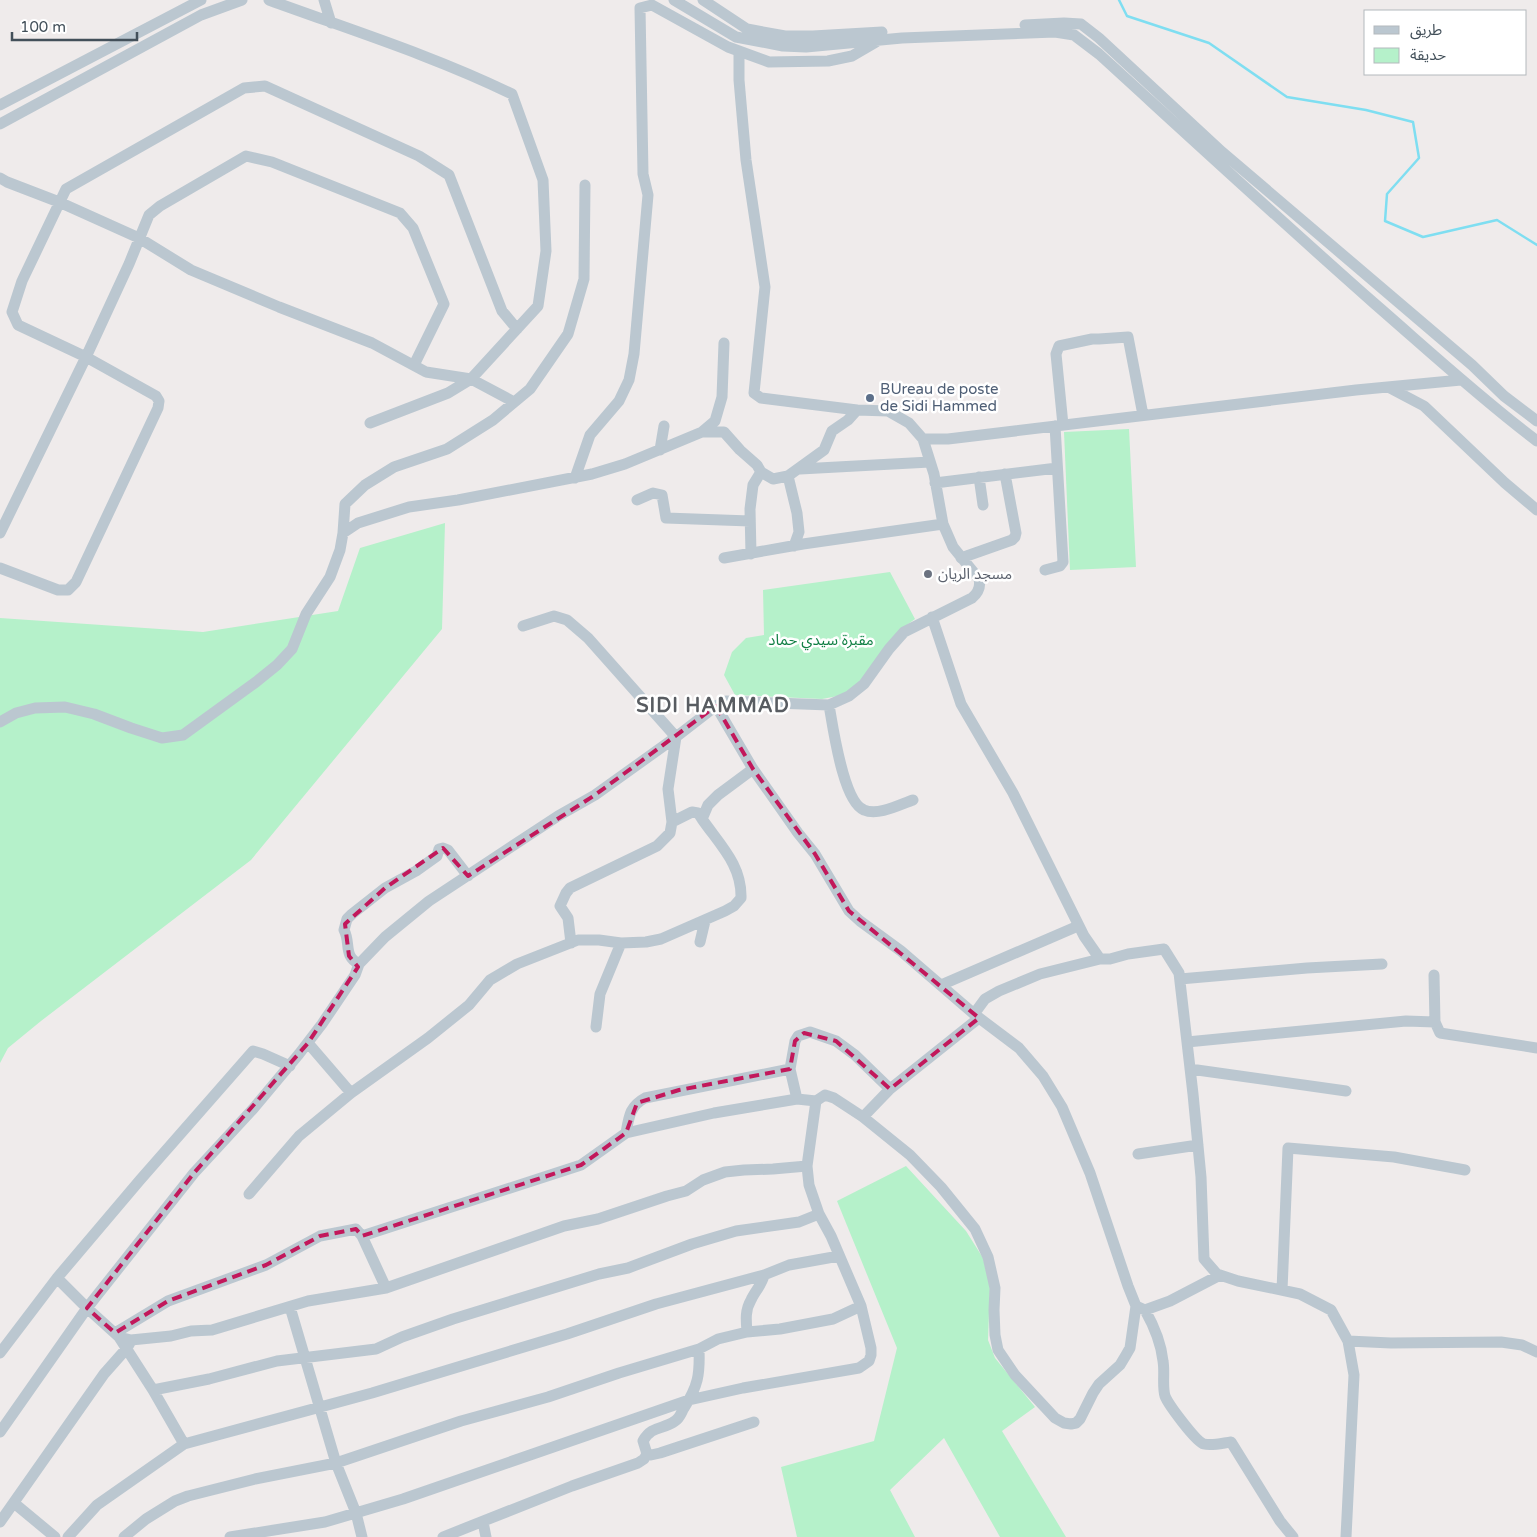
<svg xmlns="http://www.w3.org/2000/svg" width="1537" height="1537" viewBox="0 0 1537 1537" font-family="'Varela Round','Noto Sans Arabic',sans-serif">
	<rect width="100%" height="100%" fill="#efebeb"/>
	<path fill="#b5f1ca" d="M 1129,429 L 1136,567 L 1070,570 L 1064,432 Z
		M 445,523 L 442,629 L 251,860 L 41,1021 L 8,1048 L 0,1063 L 0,618 L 203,632 L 338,611 L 360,548 Z
		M 890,572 L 915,619 L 900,630 L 865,678 L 843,695 L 822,699 L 735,695 L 724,675 L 732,652 L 746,638 L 764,635 L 763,590 Z
		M 906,1166 L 966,1231 L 983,1258 L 990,1287 L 988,1340 L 995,1358 L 1035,1407 L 1002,1431 L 1066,1537 L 1000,1537 L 944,1438 L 890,1490 L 915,1537 L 797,1537 L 781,1467 L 874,1441 L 897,1348 L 837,1201 Z"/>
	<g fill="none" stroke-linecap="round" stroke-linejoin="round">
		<path stroke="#7fdef1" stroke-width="2.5" d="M 1119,0 L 1127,16 L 1209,43 L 1287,97 L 1366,110 L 1413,122 L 1419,158 L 1387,194 L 1385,221 L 1423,237 L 1497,220 L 1537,245"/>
		<path stroke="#bbc7d0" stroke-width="11" d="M 269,0 C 351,30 434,56 512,94 L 543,180 L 546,251 L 538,306 L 471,379 L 448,393 L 370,423
			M 324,0 L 331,23
			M 674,0 L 736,37 L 783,46 L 806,47 L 902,38 L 1055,32 L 1074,35 L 1099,54 C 1191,138 1282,222 1375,304 C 1428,350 1480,398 1537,441
			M 703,0 L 747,29 L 785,36 L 813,36 L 882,32
			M 1025,25 L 1064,23 L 1081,24 L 1099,38 L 1222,152 L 1472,365 L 1504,396 L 1537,421
			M 739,51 L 739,80 L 746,160 L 765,287 L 754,393 L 761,398 L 857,410
			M 0,105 L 201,0
			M 0,124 L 201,15 L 242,0
			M 0,178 L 7,182 L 59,202 L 139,238 L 191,270 L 279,307 L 372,343 L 426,372 L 471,379 L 514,402
			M 1388,387 L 1424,406 L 1505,483 L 1537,510
			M 1063,425 L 1056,354 L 1059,346 L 1092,339 L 1099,339 L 1128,337 L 1143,415
			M 702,432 L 715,421 L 722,397 L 724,343
			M 923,439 L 948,439 L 1356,390 L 1461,380
			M 660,450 L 664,426
			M 800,469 L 930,462
			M 788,476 L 797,513 L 799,532 L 794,546
			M 979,477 L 983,505
			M 575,478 L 590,435 L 619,401 L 629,380 L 634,354 L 648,195 L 643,174 L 640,8 L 652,5 L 728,47 L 769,62 L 828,61 L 852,56 L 876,42
			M 935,483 L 1057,468
			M 637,500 L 653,493 L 662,495 L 666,518 L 750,521
			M 0,533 L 86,357 L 129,264 L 149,215 L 160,206 L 246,156 L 272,162 L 400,213 L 413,228 L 444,304 L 414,365
			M 751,554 L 750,509 L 753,485 L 761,472
			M 724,558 L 803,544 L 943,524
			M 961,558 L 1012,540 L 1015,537 L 1016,533 L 1005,474
			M 0,568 L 58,590 L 68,590 L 76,582 L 158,408 L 159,401 L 156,396 L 86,357 L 18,325 L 12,312 L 22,281 L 66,189 L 244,88 L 265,86 L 419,156 L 449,175 L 502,311 L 517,329
			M 1045,570 L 1060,566 L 1063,562 L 1055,426
			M 932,617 L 961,704 L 1013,793 L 1084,936 L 1100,959 L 1110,959 L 1128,954 L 1164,949 L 1179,973 L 1193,1094 L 1201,1177 L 1204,1259 L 1217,1274 L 1238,1281 L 1300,1294 L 1331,1310 L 1348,1341 L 1354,1375 L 1346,1537
			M 523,626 L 554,616 L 567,620 L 588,638 L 676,737 L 668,789 L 672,822 L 670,833 L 657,846 L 570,888 L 566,893 L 560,906 L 568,918 L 571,943
			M 829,705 C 833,727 843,802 864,810 C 878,816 899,805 913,800
			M 716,706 L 753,769 L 798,833 L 815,854 L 849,911 L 860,921 L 901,951 L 974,1014 L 1019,1048 L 1043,1076 L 1062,1107 L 1090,1173 L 1128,1286 L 1136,1306 L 1145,1310 L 1170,1301 L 1220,1275
			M 0,722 L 16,713 L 35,708 L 65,707 L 94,714 L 131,728 L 162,738 L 183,735 L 256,682 L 277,665 L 292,649 L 306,614 L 330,577 L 340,550 L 343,533 L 345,504 L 365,485 L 394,467 L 447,449 L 493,420 L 530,389 L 568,334 L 584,279 L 585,185
			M 672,822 L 692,812 L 698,813 L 702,819
			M 700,942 L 705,921
			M 359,964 C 343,956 351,943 344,930 L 347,919 L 352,914 L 385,888 L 416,871 L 437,856 L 439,849 L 443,848 L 448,850 L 468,876
			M 1434,975 L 1435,1022 L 1440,1033 L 1537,1048
			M 1180,979 L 1307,968 L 1382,964
			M 941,985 L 1078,926
			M 974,1014 L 985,999 L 999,991 L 1040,974 L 1100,959
			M 596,1027 L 600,994 L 621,943
			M 1187,1042 L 1406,1021 L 1435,1022
			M 308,1043 L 351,1093
			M 1190,1069 L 1346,1091
			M 797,1099 L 790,1069 L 795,1041 L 798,1036 L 810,1032 L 836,1041 L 855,1055 L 890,1089
			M 863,1117 L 890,1089 L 979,1018
			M 626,1133 C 629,1116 630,1106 645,1098 L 790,1069
			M 1138,1154 L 1198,1145
			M 249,1194 L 299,1136 L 351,1093 L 428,1038 L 469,1005 L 490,980 L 517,964 L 578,940 L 599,940 L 621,943 L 646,942 L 661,939 L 725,911 L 734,906 L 741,898 C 742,865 720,845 702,819 L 708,805 L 718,795 L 753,769
			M 362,1236 L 581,1165 L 626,1133 L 714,1113 L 797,1099 L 816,1101 L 825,1095 L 834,1098 L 863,1117 L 910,1155 L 941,1187 L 975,1229 L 988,1257 L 995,1288 L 994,1310 L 995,1335 L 998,1350 L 1015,1375 L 1055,1418 L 1064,1423 L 1071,1424 L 1076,1423 L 1080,1419 L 1093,1393 L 1099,1384 L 1120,1365 L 1126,1355 L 1130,1348 L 1136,1306
			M 57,1278 L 87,1308 L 119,1337 L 131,1340 L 171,1336 L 191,1331 L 212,1330 L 308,1301 L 386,1288 L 564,1226 L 598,1219 L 667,1196 L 686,1191 L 703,1180 L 725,1172 L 744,1170 L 773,1169 L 807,1166
			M 1282,1290 L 1288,1148 L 1394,1157 L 1465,1170
			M 290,1307 L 336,1463 L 356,1513 L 362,1537
			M 1145,1310 C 1154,1326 1161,1342 1163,1361 C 1165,1372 1162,1386 1165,1396 C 1168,1404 1196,1442 1204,1444 C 1212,1446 1223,1443 1231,1442 L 1280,1521 L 1293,1537
			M 747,1332 C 746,1320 745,1310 751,1300 C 755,1291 762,1285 764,1275
			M 115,1333 L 168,1301 L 266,1265 L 320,1236 L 356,1229 L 362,1236 L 386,1288
			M 119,1337 L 153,1390 L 184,1444 L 372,1393 L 567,1334 L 656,1304 L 764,1275 L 789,1265 L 839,1256
			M 1348,1341 L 1391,1343 L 1501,1342 L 1522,1345 L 1537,1352
			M 0,1353 L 57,1278 L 140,1180 L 253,1051 L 263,1054 L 290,1066
			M 153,1390 L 209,1379 L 277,1361 L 376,1349 L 402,1337 L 453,1319 L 599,1274 L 628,1268 L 692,1244 L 736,1231 L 799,1222 L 819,1214
			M 0,1432 L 87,1308 L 194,1173 L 253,1109 L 299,1054 L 322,1024 L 355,975 L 359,964 L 385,937 L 429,901 L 558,816 L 595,795 L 676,737 L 716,706 L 726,701 L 829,705 L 849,696 L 864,684 L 889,649 L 904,632 L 972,598 C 978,593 981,587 979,579 L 953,547 L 943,524 L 934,474 L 923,439 L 909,423 L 888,411 L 857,410 L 848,420 L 832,431 L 824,450 L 788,476 L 773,479 L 761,472 L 757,465 L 740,450 L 724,432 L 702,432 L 625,464 L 592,474 L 458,500 L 409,507 L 358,523 L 343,533
			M 647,1454 L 651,1455 L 660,1453 L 754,1422
			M 14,1503 L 55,1537
			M 0,1522 L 104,1374 L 127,1348 L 131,1341
			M 483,1522 L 486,1537
			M 68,1537 L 97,1505 L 184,1444
			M 124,1537 L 146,1519 L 175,1501 L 188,1496 L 255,1479 L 336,1463 L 461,1421 L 548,1397 L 619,1373 L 699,1349 L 718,1339 L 747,1332 L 780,1329 L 833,1319 L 861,1306
			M 230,1537 L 325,1522 L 403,1499 L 689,1400 L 743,1388 L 859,1368 L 869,1361 L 871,1355 L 871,1348 L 861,1306 L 831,1236 L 819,1214 L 809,1185 L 807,1166 L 816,1101
			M 443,1537 L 572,1486 L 638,1463 L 644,1459 L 647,1454 L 643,1441 C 652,1425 663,1430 675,1421 C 680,1418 681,1413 684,1408 C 698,1386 700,1375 699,1349"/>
	</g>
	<path fill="none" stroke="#c2185b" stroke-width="4" stroke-dasharray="10 6" stroke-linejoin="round" d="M 716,706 L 753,769 L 815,854 L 849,911 L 979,1018 L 890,1089 L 836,1041 L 804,1033 L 795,1041 L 790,1069 L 679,1090 L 637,1103 L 626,1133 L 581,1165 L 362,1236 L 356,1229 L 320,1236 L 266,1265 L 168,1301 L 115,1333 L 87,1308 L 194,1173 L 308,1043 L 358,967 L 349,956 L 345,924 L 385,888 L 443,848 L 468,876 L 595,795 Z"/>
	<circle fill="#5c6f8a" stroke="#fff" stroke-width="2" cx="870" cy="398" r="5"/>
	<circle fill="#6b7280" stroke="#fff" stroke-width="2" cx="928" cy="574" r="5"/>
	<g text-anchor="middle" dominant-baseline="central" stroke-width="5" stroke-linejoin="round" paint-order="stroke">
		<g font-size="15" fill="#4e5e75" stroke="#fff" text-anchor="start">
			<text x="880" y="389">BUreau de poste<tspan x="880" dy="17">de Sidi Hammed</tspan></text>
		</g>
		<g font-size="15" fill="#5b616d" stroke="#fff" text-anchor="start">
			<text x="938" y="574">مسجد الريان</text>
		</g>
		<g font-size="15" fill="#107f44" stroke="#fff">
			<text x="821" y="640">مقبرة سيدي حماد</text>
		</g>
		<g font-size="20" font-weight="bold" letter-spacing="1" fill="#585c61" stroke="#fff">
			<text x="713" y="706">SIDI HAMMAD</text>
		</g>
	</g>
	<rect x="1364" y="10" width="162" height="65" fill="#ffffff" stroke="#b4b9bd"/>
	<rect x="1374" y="26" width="25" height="8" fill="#bbc7d0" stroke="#b4b9bd"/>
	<text x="1410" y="35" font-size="15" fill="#43505a">طريق</text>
	<rect x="1374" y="48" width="25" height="15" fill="#b5f1ca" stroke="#b4b9bd"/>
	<text x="1410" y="60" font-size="15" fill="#43505a">حديقة</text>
	<path d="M12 32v8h125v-8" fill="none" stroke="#43505a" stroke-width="2.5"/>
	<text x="20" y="32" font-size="15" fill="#43505a" stroke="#ffffff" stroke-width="4" paint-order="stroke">100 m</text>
</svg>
